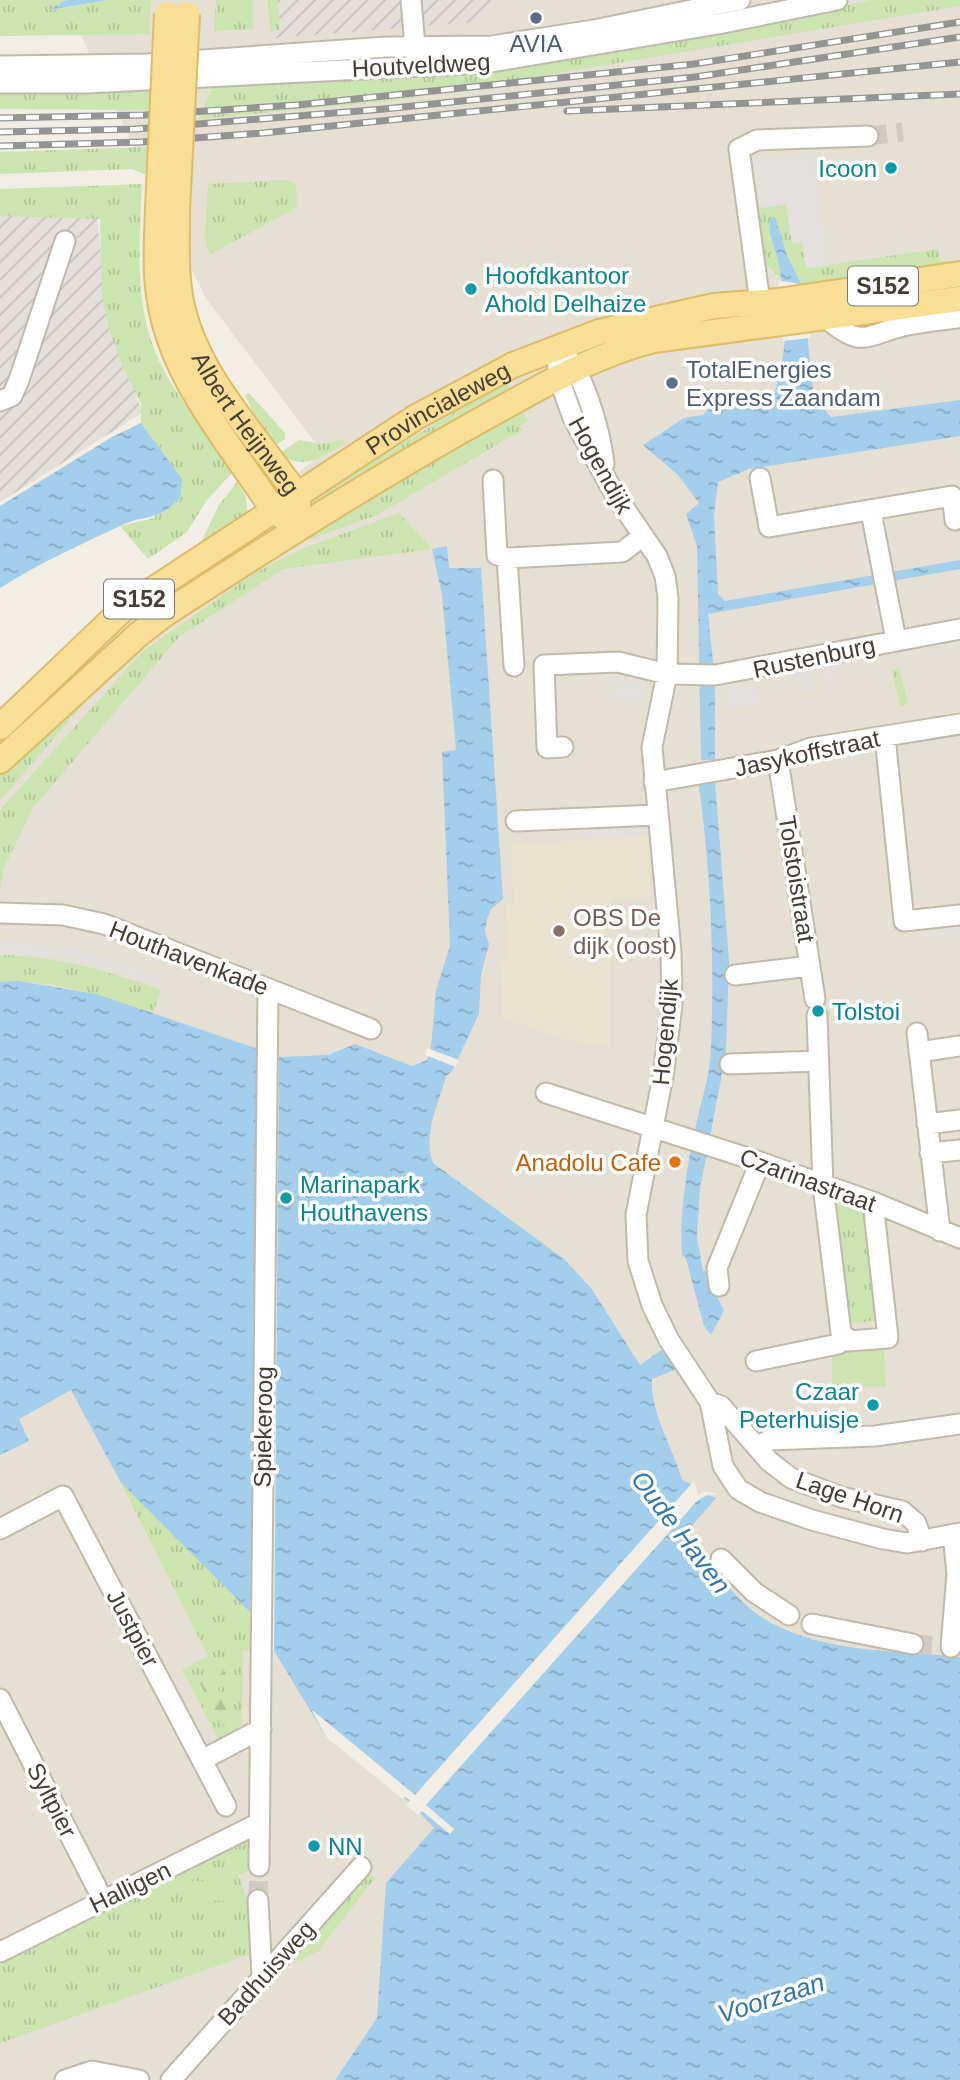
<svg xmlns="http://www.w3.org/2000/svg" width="960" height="2080" viewBox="0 0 960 2080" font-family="Arial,sans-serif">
	<defs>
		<pattern id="industrial-furrows" width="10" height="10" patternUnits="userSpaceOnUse" patternTransform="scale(1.75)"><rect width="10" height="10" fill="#e4dfda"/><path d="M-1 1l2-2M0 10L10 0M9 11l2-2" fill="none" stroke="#c5c0bc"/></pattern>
		<pattern id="grass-tufts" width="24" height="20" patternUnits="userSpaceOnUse" patternTransform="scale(1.75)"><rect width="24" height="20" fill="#cce4af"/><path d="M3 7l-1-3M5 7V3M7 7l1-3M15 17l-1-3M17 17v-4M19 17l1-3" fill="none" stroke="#b0c597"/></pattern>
		<pattern id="forest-firs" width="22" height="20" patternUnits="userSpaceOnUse" patternTransform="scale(1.75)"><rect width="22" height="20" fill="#cce4af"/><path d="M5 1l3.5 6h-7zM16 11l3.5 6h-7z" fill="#b0c597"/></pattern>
		<pattern id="water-ripples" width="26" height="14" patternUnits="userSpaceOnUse" patternTransform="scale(1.75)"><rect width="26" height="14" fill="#a3ceec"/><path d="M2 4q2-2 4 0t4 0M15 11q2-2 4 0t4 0" fill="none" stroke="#86a9c0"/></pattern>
	</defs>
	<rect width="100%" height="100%" fill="#f2eee5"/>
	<path fill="#e5e0d3" d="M 64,0 L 960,0 L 960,2080 L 0,2080 L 0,709 L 323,453 L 205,297 Z"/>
	<path fill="url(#industrial-furrows)" d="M 268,0 L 498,0 L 487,17 L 478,22 L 274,38 Z
		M 0,212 L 97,216 L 106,303 L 142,413 L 0,502 Z"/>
	<path fill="#eae3cf" d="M 647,836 L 651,897 L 610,899 L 610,1047 L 566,1040 L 502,1018 L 501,958 L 508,957 L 506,905 L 514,904 L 511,844 Z"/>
	<path fill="url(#grass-tufts)" d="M 0,0 L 66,0 L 51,10 L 107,0 L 151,0 L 149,34 L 0,36 Z
		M 216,0 L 253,0 L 253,29 L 214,31 Z
		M 267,0 L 278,0 L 280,30 L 271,31 Z
		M 871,0 L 960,0 L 960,6 L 390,101 L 199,119 L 212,88 C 297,75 383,82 467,73 C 603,59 738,29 871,0 Z
		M 150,90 L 149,110 L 0,109 L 0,91 Z
		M 148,147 L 146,175 L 132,169 L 0,174 L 0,152 Z
		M 750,154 L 760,208 L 786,204 L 792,243 L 802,242 L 806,268 L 938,249 L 941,261 L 951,261 L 954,268 L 802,286 L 787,255 L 775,218 L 771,218 L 782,281 L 764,261 Z
		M 286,180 L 296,185 L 297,205 L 289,212 L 209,255 L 205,236 L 208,184 Z
		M 142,184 C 140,234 135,285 149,334 C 163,385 206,428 232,473 L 207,500 L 187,532 L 148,559 L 120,526 L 154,518 L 182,479 L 141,423 L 141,403 L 123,368 L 109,329 L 102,298 L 100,219 L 0,216 L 0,189 Z
		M 505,378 L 511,391 L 315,504 L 309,498 L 491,391 Z
		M 249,393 L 285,433 L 285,439 L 275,446 L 257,422 L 245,395 Z
		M 522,409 L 528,421 L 520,426 L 522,430 L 377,515 L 294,545 L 411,469 Z
		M 344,439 L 345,443 C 326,455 302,473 280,453 L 299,440 L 321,444 Z
		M 237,482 L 246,497 L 248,518 L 196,552 L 219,505 Z
		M 399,513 L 432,549 L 283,569 L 179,637 L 33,808 L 4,868 L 0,890 L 0,810 L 143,651 L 253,574 L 299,550 Z
		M 899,668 L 908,704 L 900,706 L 892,670 Z
		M 111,672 L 0,801 L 0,775 Z
		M 0,955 C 57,956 108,971 161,990 L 153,1013 C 104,997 53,979 0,982 Z
		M 830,1199 L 865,1212 L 880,1320 L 845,1324 Z
		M 121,1483 L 251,1613 L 251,1650 L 243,1651 L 242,1724 L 219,1740 L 182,1670 L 208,1656 Z
		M 251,1835 L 251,1870 L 238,1875 L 248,1902 L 250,1954 L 0,2043 L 0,1964 Z
		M 368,1873 L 375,1878 L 318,1951 L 298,1962 L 295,1955 Z"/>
	<path fill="url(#forest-firs)" d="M 232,1662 L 218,1690 L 232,1703 L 222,1728 L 198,1679 L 201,1674 L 213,1682 Z"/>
	<path fill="#cce4af" d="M 884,1343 L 886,1387 L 832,1386 L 832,1348 Z
		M 188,1881 L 228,1881 L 228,1901 L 187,1900 Z"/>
	<path fill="#e3e0dd" d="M 813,151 L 830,265 L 806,268 L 802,242 L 792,243 L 786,204 L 760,208 L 753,160 Z
		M 890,522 L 897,559 L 886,561 L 879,524 Z
		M 868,526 L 875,567 L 865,569 L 857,528 Z
		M 883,598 L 888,626 L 877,628 L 872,601 Z
		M 843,659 L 844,668 L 832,670 L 836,693 L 827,694 L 821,662 Z
		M 810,667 L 815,692 L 804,694 L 799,669 Z
		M 621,670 L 622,683 L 646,682 L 647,700 L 611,702 L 610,671 Z
		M 737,680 L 739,687 L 758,684 L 762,705 L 727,710 L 724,683 Z
		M 654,822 L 655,834 L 584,838 L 584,826 Z
		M 960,923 L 960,934 L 921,939 L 919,927 Z
		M 0,942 L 65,946 L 160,975 L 157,985 L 71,957 L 0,952 Z
		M 960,1410 L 960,1417 L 899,1423 L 898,1416 Z"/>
	<path fill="url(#water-ripples)" d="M 66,0 L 107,0 L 49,10 Z
		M 775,217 L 787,255 L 802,286 L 814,399 L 831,417 L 960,400 L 960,436 L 749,469 L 718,482 L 714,515 L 718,594 L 725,601 L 960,560 L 960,569 L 708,614 L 715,680 L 715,760 L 701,760 L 697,546 L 686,514 L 699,503 L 678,475 L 643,445 L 684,418 L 703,415 L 714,402 L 769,408 C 789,357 788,318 779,265 C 776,249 767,234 770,218 Z
		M 141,423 L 182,479 L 180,498 C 156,523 149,513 122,525 C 80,545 39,563 0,588 L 0,506 L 112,437 Z
		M 447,546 L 449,568 L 481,568 L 503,899 L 491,909 L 487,919 L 485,931 L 489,944 L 481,975 L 479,1014 L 452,1071 L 446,1076 C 439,1103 422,1135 433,1163 L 564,1259 L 591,1288 L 640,1365 L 663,1349 L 677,1369 L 652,1379 C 650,1413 673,1447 682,1480 L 691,1484 L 697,1500 L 707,1495 L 716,1498 L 684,1535 C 710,1559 728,1593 757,1614 C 815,1654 892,1650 960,1657 L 960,2080 L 335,2080 L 377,2018 L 386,1883 L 434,1828 L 409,1802 L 327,1738 L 251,1613 L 121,1483 L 71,1390 L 19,1419 L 29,1441 L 0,1455 L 0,982 L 18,981 L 96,994 L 282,1057 L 328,1055 L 355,1044 L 412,1066 L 427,1060 L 431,1047 L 436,990 L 450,946 L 442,752 L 456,750 L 442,595 L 432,549 Z
		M 714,768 L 729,961 L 726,1053 L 700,1189 L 697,1237 L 703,1271 L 708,1272 L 706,1276 L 724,1310 L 711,1335 L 704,1326 L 686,1259 L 682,1255 C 679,1211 687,1168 696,1124 C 702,1099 710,1075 711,1047 C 715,956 710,862 697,772 Z"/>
	<path fill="#f2eee5" d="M 778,280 L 805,285 L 811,338 L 783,341 Z
		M 257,1045 L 279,1052 L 274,1651 L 271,1651 L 251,1620 Z
		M 427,1048 L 459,1060 L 456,1067 L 425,1055 Z
		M 694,1481 L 698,1495 L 707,1491 L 718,1494 L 707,1495 L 697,1501 L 426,1805 L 454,1829 L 450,1834 L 422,1811 L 418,1815 L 406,1805 L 410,1800 L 405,1797 L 403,1799 L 327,1738 L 311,1709 L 415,1795 Z"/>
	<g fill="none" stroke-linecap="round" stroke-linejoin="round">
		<path stroke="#cfcbc2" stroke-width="19" stroke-dasharray="19 10" stroke-linecap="butt" d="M 868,136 L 903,132
			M 913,1644 L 938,1646
			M 258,1900 L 259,1866"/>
		<defs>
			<path id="minor" d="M 411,0 L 416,58
				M 0,66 L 146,64 L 386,47 L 492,46 L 594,30 L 740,0
				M 0,83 L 87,83 L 485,63 L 718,24 L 837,0
				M 762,317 L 739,149 L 757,140 L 868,136
				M 825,317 C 863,351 866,334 908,325 C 924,322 941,320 957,318
				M 558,346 L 558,376 L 573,418 L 614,493 L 657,556 L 665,576 L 668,598 L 667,674 L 652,747 L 671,952 L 672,1005 L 663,1076 L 636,1215 L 638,1261 L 652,1305 L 669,1340 L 710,1402 L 723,1466 L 738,1489 L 760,1502 L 812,1520 L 883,1539 L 907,1543 L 960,1533
				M 568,358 C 586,381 601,434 604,464
				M 0,401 L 12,396 L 19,380 L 65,241
				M 760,478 L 769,527 L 952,496 L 955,520
				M 493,480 L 497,555 L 507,558 L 622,552 L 642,537
				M 871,512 L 896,640
				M 507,558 L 514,666
				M 885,737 L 904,921 L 960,915
				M 563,747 L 547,748 L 544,665 L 618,662 L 667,674 L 715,675 L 960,629
				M 778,760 L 815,999
				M 654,782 L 778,760 L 811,748 L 960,724
				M 516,821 L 656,815
				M 0,913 L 63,915 L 104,924 L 371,1029
				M 735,975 L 810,966
				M 817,1015 L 823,1186 L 841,1333 L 848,1341 L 888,1338 L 873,1202
				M 917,1033 L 940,1231
				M 919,1052 L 960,1046
				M 730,1064 L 819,1061
				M 546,1093 L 760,1162 L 873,1202 L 960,1238
				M 927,1124 L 960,1120
				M 930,1153 L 960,1150
				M 719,1286 L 717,1268 L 760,1162
				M 756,1361 L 838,1344 L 846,1337
				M 710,1402 L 721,1406 L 769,1461 L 791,1478 L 841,1497 L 902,1511 L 916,1523 L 922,1541
				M 759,1446 L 769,1440 L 875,1436 L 960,1424
				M 0,1529 L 63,1496 L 226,1806
				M 721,1559 L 754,1592 L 789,1615
				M 812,1624 L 913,1644
				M 951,1647 L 957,1574 L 953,1534
				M 0,1699 L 103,1900
				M 202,1760 L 261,1729
				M 259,1866 L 268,989
				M 258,1900 L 262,1977
				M 0,1952 L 259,1823
				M 65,2080 L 92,2071 L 139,2080
				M 171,2080 L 361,1867"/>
			<g id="major">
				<path d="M 158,209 C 157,238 155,267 159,295 C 170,378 230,443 274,511 L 286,519"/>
				<path id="s1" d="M 177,210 C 177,242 175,275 182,306 C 198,378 258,437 298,497 L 298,513"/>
				<path id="s2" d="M 0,727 L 122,610 L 416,417 L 513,365 L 599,332 L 714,306 L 778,301 L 960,274"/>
				<path d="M 0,761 L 139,634 L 165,614 C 271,545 376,478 486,417 C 541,387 593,355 654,340 L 960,299"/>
			</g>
		</defs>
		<use href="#minor" stroke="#c0b8ab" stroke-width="23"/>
		<use href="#major" stroke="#debb67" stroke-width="28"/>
		<use href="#minor" stroke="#fff" stroke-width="19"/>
		<use href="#major" stroke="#f9de96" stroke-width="24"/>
		<defs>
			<path id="rail" d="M 567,111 L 960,94
				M 0,118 L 145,115 L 297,105 L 694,64 L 960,22
				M 0,132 L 136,129 L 384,109 L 695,77 L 960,37
				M 0,146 L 141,142 L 263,133 L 960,62"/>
		</defs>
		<use href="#rail" stroke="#949494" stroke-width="7"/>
		<use href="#rail" stroke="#fff" stroke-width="4.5" stroke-dasharray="13" stroke-linecap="butt"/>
		<defs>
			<path id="major-bridge" d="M 158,209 L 167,14
				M 177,210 L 187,14"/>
		</defs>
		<use href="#major-bridge" stroke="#debb67" stroke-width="28" stroke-linecap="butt"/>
		<use href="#major-bridge" stroke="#f9de96" stroke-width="24"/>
	</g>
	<g fill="#5c6f8a" stroke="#fff" stroke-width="2.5">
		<circle cx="536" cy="18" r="7"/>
		<circle cx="672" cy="383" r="7"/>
	</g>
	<g fill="#0f9aa8" stroke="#fff" stroke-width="2.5">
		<circle cx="891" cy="168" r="7"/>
		<circle cx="471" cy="289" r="7"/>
		<circle cx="818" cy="1011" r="7"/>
		<circle cx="286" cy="1198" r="7"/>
		<circle cx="873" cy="1405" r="7"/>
		<circle cx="314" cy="1846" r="7"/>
	</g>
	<circle fill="#8d6e63" stroke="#fff" stroke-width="2.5" cx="559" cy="931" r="7"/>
	<circle fill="#e8710a" stroke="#fff" stroke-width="2.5" cx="675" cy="1162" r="7"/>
	<g text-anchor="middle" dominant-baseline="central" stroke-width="7" stroke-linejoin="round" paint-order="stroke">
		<g fill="#fff" stroke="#7c7872" stroke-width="2">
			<rect x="848" y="266.5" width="70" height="39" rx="5"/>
			<rect x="104" y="579.5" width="70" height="39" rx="5"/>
		</g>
		<g font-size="23" font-weight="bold" fill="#443e35">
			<text x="883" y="286">S152</text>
			<text x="139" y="599">S152</text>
		</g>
		<g font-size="24" fill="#4e5e75" stroke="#fff">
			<text x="536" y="43">AVIA</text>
			<text x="686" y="369" text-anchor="start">TotalEnergies<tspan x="686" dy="28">Express Zaandam</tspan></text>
		</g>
		<g font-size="24" fill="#443e35" stroke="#fff">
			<text transform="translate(421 65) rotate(-3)">Houtveldweg</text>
			<text stroke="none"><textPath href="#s2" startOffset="544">Provincialeweg</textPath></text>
			<text stroke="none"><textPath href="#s1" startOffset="231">Albert Heijnweg</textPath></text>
			<text transform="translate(601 465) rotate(61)">Hogendijk</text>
			<text transform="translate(814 657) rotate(-12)">Rustenburg</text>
			<text transform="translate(807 753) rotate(-12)">Jasykoffstraat</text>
			<text transform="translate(797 879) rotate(81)">Tolstoistraat</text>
			<text transform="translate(189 958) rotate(21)">Houthavenkade</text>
			<text transform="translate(665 1032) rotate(-85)">Hogendijk</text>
			<text transform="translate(808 1180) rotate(20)">Czarinastraat</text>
			<text transform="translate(263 1427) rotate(-89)">Spiekeroog</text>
			<text transform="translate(850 1497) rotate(19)">Lage Horn</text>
			<text transform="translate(133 1628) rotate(62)">Justpier</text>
			<text transform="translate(52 1800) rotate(63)">Syltpier</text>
			<text transform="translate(130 1887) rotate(-26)">Halligen</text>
			<text transform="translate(266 1973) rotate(-48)">Badhuisweg</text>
		</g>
		<g font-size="24" fill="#0d838f" stroke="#fff" text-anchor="start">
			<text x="877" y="168" text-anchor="end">Icoon</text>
			<text x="485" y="275">Hoofdkantoor<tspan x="485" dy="28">Ahold Delhaize</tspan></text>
			<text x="832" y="1011">Tolstoi</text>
			<text x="300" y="1184">Marinapark<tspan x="300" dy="28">Houthavens</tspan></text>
			<text x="859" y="1391" text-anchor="end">Czaar<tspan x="859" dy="28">Peterhuisje</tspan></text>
			<text x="328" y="1846">NN</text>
		</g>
		<g font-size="24" fill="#785e54" stroke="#fff" text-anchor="start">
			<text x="573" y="917">OBS De<tspan x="573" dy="28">dijk (oost)</tspan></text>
		</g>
		<g font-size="24" fill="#c56008" stroke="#fff" text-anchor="end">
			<text x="661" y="1162">Anadolu Cafe</text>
		</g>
		<g font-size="26" font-style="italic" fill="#37a" stroke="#fff">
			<text transform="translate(681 1532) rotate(53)">Oude Haven</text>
			<text transform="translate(771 1998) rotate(-18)">Voorzaan</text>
		</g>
	</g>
</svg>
